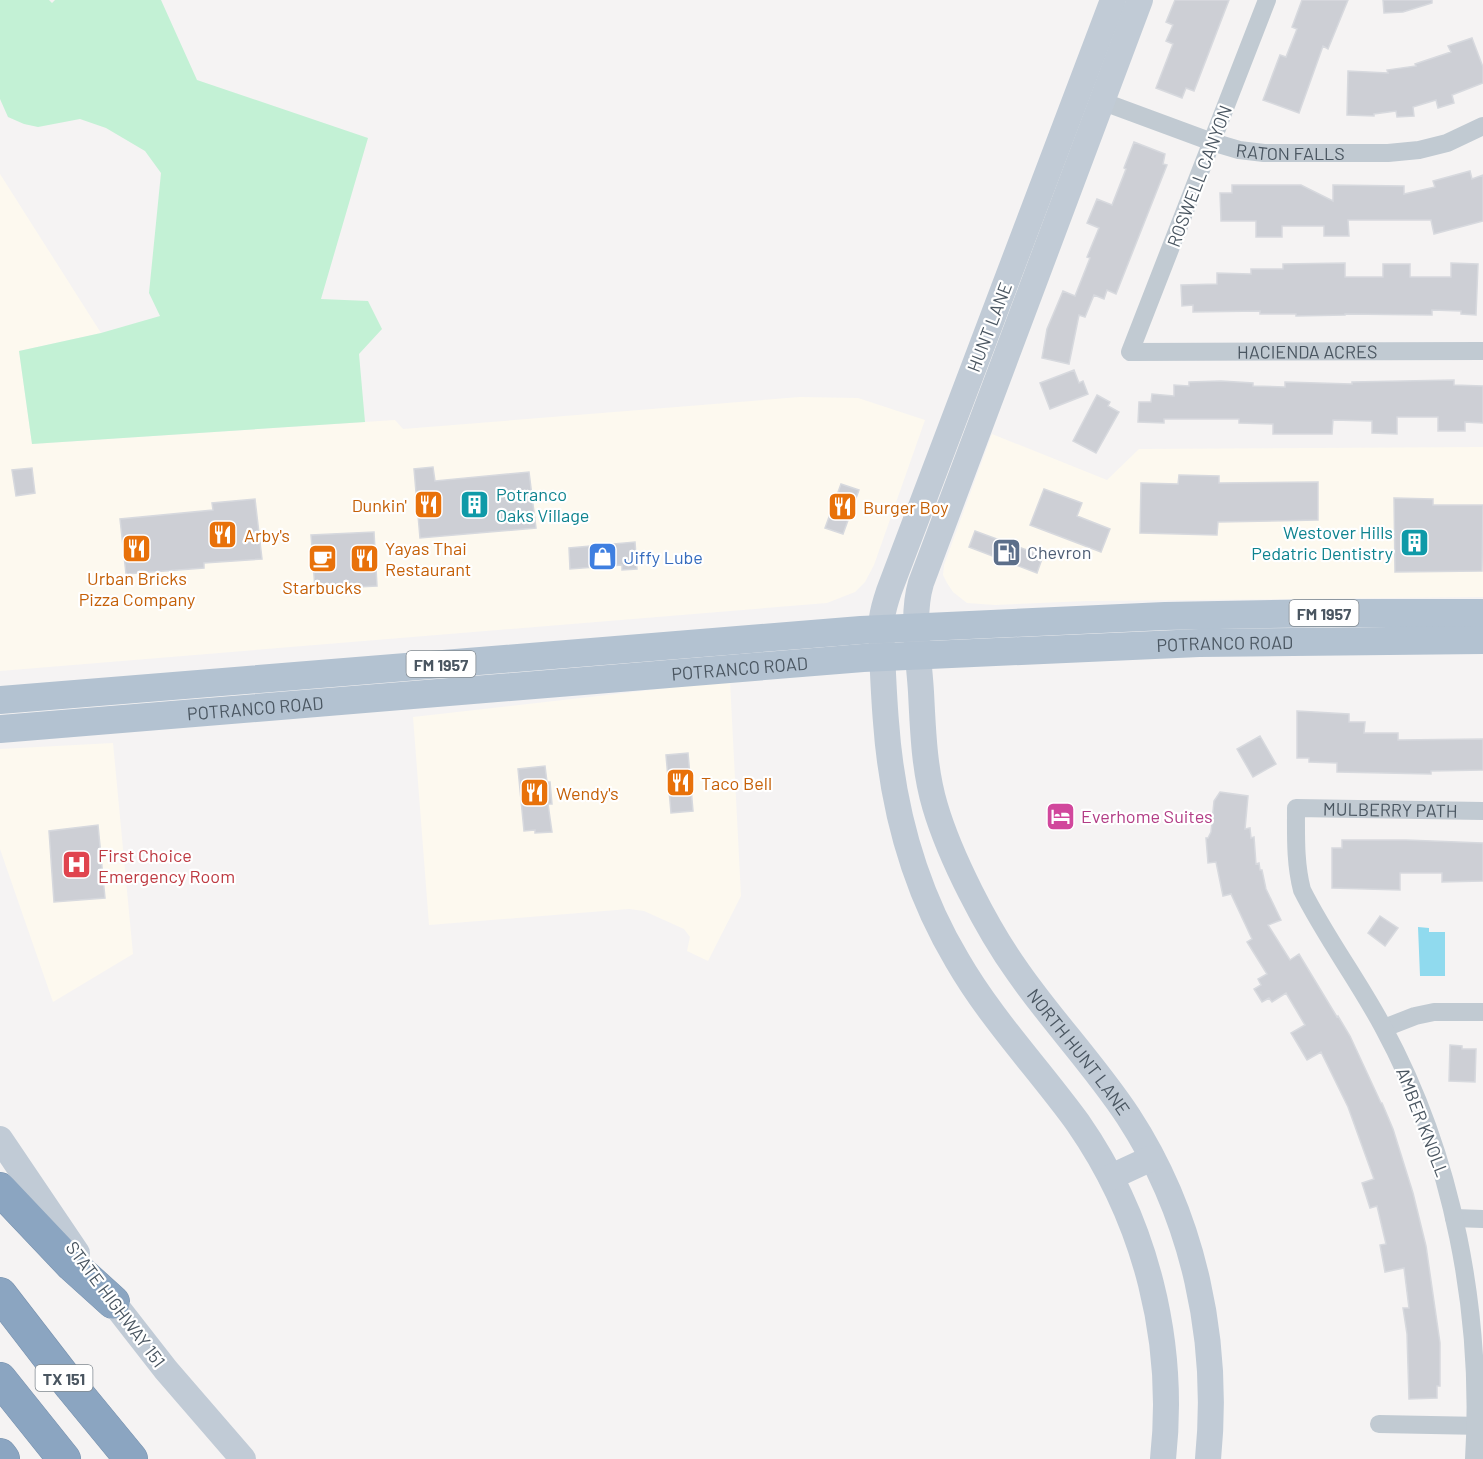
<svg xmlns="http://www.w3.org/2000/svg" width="1483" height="1459" viewBox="0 0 1483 1459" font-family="Barlow,sans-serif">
	<rect width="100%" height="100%" fill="#f5f3f3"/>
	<path fill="#fdf9ef" d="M 0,174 L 101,333 L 19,351 L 32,444 L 395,420 L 403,429 L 800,397 L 858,398 L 925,420 L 874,565 L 865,582 L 855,592 L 827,603 L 0,671 Z
		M 992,434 L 1107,480 L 1139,449 L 1483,447 L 1483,597 L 1087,601 L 995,605 L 967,603 L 953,592 L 947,583 L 943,575 L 944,565 Z
		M 730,681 L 741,896 L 708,961 L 687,951 L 690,937 L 684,929 L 644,911 L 629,909 L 429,925 L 413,717 Z
		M 113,743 L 133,954 L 53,1002 L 0,849 L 0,749 Z"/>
	<path fill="#c3f1d5" d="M 0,0 L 49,0 L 52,3 L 55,0 L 161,0 L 197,80 L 368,138 L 321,299 L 368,301 L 382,329 L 359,354 L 365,422 L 32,444 L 19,351 L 101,333 L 160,316 L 149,293 L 161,173 L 145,151 L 106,128 L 80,119 L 38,127 L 24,124 L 8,117 L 0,99 Z"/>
	<path fill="#90daee" d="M 1418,927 L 1429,928 L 1429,932 L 1445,932 L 1445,976 L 1420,976 Z"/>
	<path fill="#cdcfd5" stroke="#d7d9de" stroke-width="1.5" d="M 1175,0 L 1229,0 L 1194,91 L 1186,88 L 1182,98 L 1156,88 L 1173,44 L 1166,41 L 1173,25 L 1166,22 Z
		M 1302,0 L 1348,0 L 1328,49 L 1323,46 L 1299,113 L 1263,100 L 1280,55 L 1286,57 L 1297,29 L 1292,27 Z
		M 1383,0 L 1432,0 L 1432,3 L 1403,12 L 1384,13 Z
		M 1472,38 L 1483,67 L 1483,83 L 1452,95 L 1454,103 L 1438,108 L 1436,100 L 1413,107 L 1414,116 L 1397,117 L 1396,111 L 1374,114 L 1374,116 L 1347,115 L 1348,71 L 1388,73 L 1387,70 L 1416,66 L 1415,64 L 1451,52 L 1448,46 Z
		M 1134,142 L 1165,154 L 1163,164 L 1167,165 L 1116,294 L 1107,290 L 1104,299 L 1094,295 L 1085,317 L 1079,315 L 1069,364 L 1042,358 L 1047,329 L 1063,291 L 1075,296 L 1090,258 L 1087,257 L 1099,228 L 1087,223 L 1097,199 L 1112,205 L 1126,169 L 1124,168 Z
		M 1470,171 L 1472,179 L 1483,175 L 1483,221 L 1434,234 L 1431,220 L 1348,220 L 1349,236 L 1324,236 L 1324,226 L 1282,226 L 1282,237 L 1256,237 L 1256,221 L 1221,221 L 1220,193 L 1232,193 L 1232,185 L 1301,185 L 1333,201 L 1333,185 L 1404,186 L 1404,194 L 1435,187 L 1433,181 Z
		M 1345,263 L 1345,277 L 1383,277 L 1383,264 L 1410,264 L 1410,277 L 1451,277 L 1451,263 L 1478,264 L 1476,315 L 1461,314 L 1461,311 L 1432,310 L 1432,315 L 1345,314 L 1345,315 L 1296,316 L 1296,314 L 1260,314 L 1260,311 L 1193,312 L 1193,305 L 1182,306 L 1181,285 L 1217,284 L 1217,273 L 1251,274 L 1251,269 L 1283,269 L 1283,264 Z
		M 1074,370 L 1079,383 L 1083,381 L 1088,394 L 1050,409 L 1040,383 Z
		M 1454,380 L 1454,385 L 1483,386 L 1483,423 L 1465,422 L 1465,431 L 1438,431 L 1438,417 L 1397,417 L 1397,434 L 1372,433 L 1372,421 L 1333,420 L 1332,434 L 1273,434 L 1273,424 L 1239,423 L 1239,419 L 1164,419 L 1164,423 L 1138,422 L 1139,402 L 1151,402 L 1152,394 L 1174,396 L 1174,385 L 1189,386 L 1189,382 L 1221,381 L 1253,383 L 1253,386 L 1285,387 L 1285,382 L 1352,384 L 1352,382 Z
		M 1097,395 L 1110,402 L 1108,406 L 1119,412 L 1096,453 L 1073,441 Z
		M 433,467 L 435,481 L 529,472 L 536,528 L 420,538 L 414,469 Z
		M 32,468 L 35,493 L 16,496 L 12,470 Z
		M 1179,475 L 1219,476 L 1219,483 L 1318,482 L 1318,520 L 1218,522 L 1217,535 L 1140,533 L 1141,483 L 1178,484 Z
		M 841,484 L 859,490 L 843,534 L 825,528 Z
		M 1044,489 L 1082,503 L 1077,516 L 1110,529 L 1101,552 L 1030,525 Z
		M 1394,498 L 1433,499 L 1433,505 L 1483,505 L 1482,571 L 1395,572 Z
		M 255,499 L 262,559 L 204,563 L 204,568 L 126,574 L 120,519 L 213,510 L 212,503 Z
		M 975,531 L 1043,556 L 1037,573 L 969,547 Z
		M 374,532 L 377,586 L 315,589 L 311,535 Z
		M 635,542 L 637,569 L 622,570 L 622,565 L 570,569 L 569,548 Z
		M 1297,711 L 1349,714 L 1349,722 L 1365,722 L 1364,733 L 1398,733 L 1398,740 L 1483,739 L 1483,770 L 1431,771 L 1431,774 L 1337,772 L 1337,763 L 1309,762 L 1309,758 L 1297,758 Z
		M 1260,736 L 1276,764 L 1253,777 L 1237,749 Z
		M 688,753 L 693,811 L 671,813 L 666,755 Z
		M 545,766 L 547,782 L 550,782 L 552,804 L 548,804 L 552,832 L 535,833 L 535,830 L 524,831 L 518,769 Z
		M 1220,792 L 1248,796 L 1245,829 L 1250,828 L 1251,838 L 1254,837 L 1256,864 L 1259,863 L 1260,870 L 1262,870 L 1266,889 L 1281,920 L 1268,925 L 1290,960 L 1299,954 L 1337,1017 L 1338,1016 L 1350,1036 L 1381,1103 L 1382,1103 L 1393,1129 L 1413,1193 L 1426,1246 L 1440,1343 L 1440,1386 L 1437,1386 L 1437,1398 L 1409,1399 L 1407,1334 L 1403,1308 L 1409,1308 L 1404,1268 L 1385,1272 L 1380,1245 L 1386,1244 L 1377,1206 L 1370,1208 L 1362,1183 L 1374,1179 L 1348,1107 L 1321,1052 L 1307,1060 L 1291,1033 L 1305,1025 L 1286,993 L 1272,1002 L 1269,998 L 1262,1002 L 1254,989 L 1261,985 L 1258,979 L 1267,974 L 1247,942 L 1252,939 L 1231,894 L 1223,896 L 1216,862 L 1208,863 L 1206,838 L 1208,838 L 1211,832 L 1214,801 Z
		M 98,825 L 105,898 L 54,902 L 49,831 Z
		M 1342,840 L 1406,840 L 1483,843 L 1483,881 L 1442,882 L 1442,873 L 1400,873 L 1400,890 L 1332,888 L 1332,848 L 1342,848 Z
		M 1380,916 L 1398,928 L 1385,946 L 1368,933 Z
		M 1450,1045 L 1462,1046 L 1462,1049 L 1476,1049 L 1475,1082 L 1449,1081 Z"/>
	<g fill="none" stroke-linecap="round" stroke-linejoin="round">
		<defs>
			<path id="highway" d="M 0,1189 L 72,1265 L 113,1302
				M 0,1294 L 71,1386 L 131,1459
				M 0,1379 L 64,1459
				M 0,1455 L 3,1459"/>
		</defs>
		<use href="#highway" stroke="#7690ad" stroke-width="34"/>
		<g stroke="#c1cad2" stroke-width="18">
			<path id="s1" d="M 1267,0 L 1130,352 L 1483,351"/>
			<path id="s2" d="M 1101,101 L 1212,142 L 1239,150 L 1264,153 L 1388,153 L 1419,150 L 1447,143 L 1483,126"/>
			<path d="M 1384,1028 L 1415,1016 L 1434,1012 L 1483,1012"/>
			<path d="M 1454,1218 L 1483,1219"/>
			<path d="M 1379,1424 L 1483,1426"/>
			<path id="s3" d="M 1474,1459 C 1483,1313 1453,1156 1383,1027 C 1358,980 1326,938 1302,890 C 1295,863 1296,836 1296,808 L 1483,811"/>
		</g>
		<g stroke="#c1cbd6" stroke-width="26">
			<path d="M 1113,0 L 889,591 C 886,600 883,609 882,618 C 880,629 882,641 882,651 C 883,675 884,699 886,722 C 892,805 914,888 957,960 C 991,1019 1038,1068 1078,1123 C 1146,1221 1176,1341 1163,1459"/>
			<path id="s4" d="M 1140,0 L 921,583 C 911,617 919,657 921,692 C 923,730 924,769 935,806 C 950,857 987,929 1018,972 C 1053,1022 1095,1066 1128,1116 C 1194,1217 1220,1340 1208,1459"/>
			<path d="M 0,1139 L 77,1253"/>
			<path d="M 1111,1177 L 1152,1158"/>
			<path d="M 102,1288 L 166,1370 L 243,1459"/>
		</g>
		<g stroke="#b3c2d1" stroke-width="28">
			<path d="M 0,700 L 861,630 L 1165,616 L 1332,613 L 1483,613"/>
			<path id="s5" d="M 0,729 L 863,658 L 1199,643 L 1483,640"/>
		</g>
		<use href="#highway" stroke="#8ba5c1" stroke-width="33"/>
	</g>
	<defs>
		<symbol id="building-square" viewBox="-11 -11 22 22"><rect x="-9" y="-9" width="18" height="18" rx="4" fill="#0f9aa8" stroke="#fff"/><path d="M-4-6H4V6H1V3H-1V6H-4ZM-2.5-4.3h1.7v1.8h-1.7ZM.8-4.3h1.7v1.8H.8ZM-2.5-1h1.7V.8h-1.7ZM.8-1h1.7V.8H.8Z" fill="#fff"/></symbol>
		<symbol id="restaurant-square" viewBox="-11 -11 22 22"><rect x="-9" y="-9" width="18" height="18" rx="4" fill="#e8710a" stroke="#fff"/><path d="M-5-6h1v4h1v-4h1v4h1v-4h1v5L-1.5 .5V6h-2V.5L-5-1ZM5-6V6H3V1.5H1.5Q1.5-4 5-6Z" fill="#fff"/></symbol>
		<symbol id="fuel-square" viewBox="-11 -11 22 22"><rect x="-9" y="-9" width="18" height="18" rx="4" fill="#5c6f8a" stroke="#fff"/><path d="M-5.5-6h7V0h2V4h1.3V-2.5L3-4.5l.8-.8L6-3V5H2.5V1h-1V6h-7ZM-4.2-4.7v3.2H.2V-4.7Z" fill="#fff"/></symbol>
		<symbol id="shop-square" viewBox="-11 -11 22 22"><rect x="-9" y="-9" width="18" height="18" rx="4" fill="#3f7fe0" stroke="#fff"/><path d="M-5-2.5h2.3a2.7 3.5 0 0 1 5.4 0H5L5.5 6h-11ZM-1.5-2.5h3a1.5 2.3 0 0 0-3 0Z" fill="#fff"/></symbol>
		<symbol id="cafe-square" viewBox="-11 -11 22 22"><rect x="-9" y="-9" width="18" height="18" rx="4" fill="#e8710a" stroke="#fff"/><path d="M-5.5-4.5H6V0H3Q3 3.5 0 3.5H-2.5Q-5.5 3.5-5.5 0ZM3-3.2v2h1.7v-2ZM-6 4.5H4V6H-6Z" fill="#fff"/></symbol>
		<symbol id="hotel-square" viewBox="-11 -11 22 22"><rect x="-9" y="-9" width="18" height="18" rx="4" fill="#d1479c" stroke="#fff"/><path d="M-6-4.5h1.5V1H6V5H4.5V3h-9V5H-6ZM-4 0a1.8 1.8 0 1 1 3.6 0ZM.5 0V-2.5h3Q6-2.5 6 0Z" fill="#fff"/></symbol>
		<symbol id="hospital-square" viewBox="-11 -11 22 22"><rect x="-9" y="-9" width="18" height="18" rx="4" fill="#e0444e" stroke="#fff"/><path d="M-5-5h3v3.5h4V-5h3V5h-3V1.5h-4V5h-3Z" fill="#fff"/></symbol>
	</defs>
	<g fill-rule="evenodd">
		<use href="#building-square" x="458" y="488" width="33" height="33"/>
		<use href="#restaurant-square" x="412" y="488" width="33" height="33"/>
		<use href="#restaurant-square" x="826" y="490" width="33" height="33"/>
		<use href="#restaurant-square" x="206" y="518" width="33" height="33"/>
		<use href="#building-square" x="1398" y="526" width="33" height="33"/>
		<use href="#restaurant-square" x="120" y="532" width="33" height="33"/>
		<use href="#fuel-square" x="990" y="536" width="33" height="33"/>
		<use href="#shop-square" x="586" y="540" width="33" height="33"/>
		<use href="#cafe-square" x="306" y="542" width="33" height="33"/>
		<use href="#restaurant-square" x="348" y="542" width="33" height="33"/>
		<use href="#restaurant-square" x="664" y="766" width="33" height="33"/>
		<use href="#restaurant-square" x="518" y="776" width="33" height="33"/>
		<use href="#hotel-square" x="1044" y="800" width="33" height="33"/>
		<use href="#hospital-square" x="60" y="848" width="33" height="33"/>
	</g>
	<g text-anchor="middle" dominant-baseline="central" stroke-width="4.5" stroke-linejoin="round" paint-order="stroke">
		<g fill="#fff" stroke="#808990" stroke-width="1.5">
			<rect x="1289.5" y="600" width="69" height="26" rx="4.5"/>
			<rect x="406.5" y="651" width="69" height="26" rx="4.5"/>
			<rect x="35.5" y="1365" width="57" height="26" rx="4.5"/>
		</g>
		<g font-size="16" font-weight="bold" fill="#4a5661">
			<text x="1324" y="613">FM 1957</text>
			<text x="441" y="664">FM 1957</text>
			<text x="64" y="1378">TX 151</text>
		</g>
		<g font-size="18" fill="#4a5661" stroke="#fff">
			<text stroke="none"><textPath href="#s2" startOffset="198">RATON FALLS</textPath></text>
			<text transform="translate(1199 176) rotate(-69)">ROSWELL CANYON</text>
			<text transform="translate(989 327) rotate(-69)">HUNT LANE</text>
			<text stroke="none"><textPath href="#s1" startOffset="555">HACIENDA ACRES</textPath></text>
			<text stroke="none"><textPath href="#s5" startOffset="1228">POTRANCO ROAD</textPath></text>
			<text stroke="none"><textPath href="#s5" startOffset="742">POTRANCO ROAD</textPath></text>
			<text stroke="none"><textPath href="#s5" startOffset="256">POTRANCO ROAD</textPath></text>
			<text stroke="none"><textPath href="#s3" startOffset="783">MULBERRY PATH</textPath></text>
			<text stroke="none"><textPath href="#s4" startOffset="1134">NORTH HUNT LANE</textPath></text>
			<text transform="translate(1423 1122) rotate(69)">AMBER KNOLL</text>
			<text transform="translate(116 1304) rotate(53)">STATE HIGHWAY 151</text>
		</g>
		<g font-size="18" fill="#0d838f" stroke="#fff" text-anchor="start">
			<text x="496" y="494">Potranco<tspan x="496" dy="21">Oaks Village</tspan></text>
			<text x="1393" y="532" text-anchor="end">Westover Hills<tspan x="1393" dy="21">Pedatric Dentistry</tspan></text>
		</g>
		<g font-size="18" fill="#c56008" stroke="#fff" text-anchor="start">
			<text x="407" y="505" text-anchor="end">Dunkin'</text>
			<text x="863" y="507">Burger Boy</text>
			<text x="244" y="535">Arby's</text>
			<text x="385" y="548">Yayas Thai<tspan x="385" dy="21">Restaurant</tspan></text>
			<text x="137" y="578" text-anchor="middle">Urban Bricks<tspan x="137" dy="21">Pizza Company</tspan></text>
			<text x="322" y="587" text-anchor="middle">Starbucks</text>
			<text x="701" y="783">Taco Bell</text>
			<text x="556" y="793">Wendy's</text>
		</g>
		<g font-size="18" fill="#4e5e75" stroke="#fff" text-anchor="start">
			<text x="1027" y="552">Chevron</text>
		</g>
		<g font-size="18" fill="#366cbe" stroke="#fff" text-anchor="start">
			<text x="624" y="557">Jiffy Lube</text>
		</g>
		<g font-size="18" fill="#b23c85" stroke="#fff" text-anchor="start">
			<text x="1081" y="816">Everhome Suites</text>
		</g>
		<g font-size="18" fill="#be3a42" stroke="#fff" text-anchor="start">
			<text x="98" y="855">First Choice<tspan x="98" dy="21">Emergency Room</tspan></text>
		</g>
	</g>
</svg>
